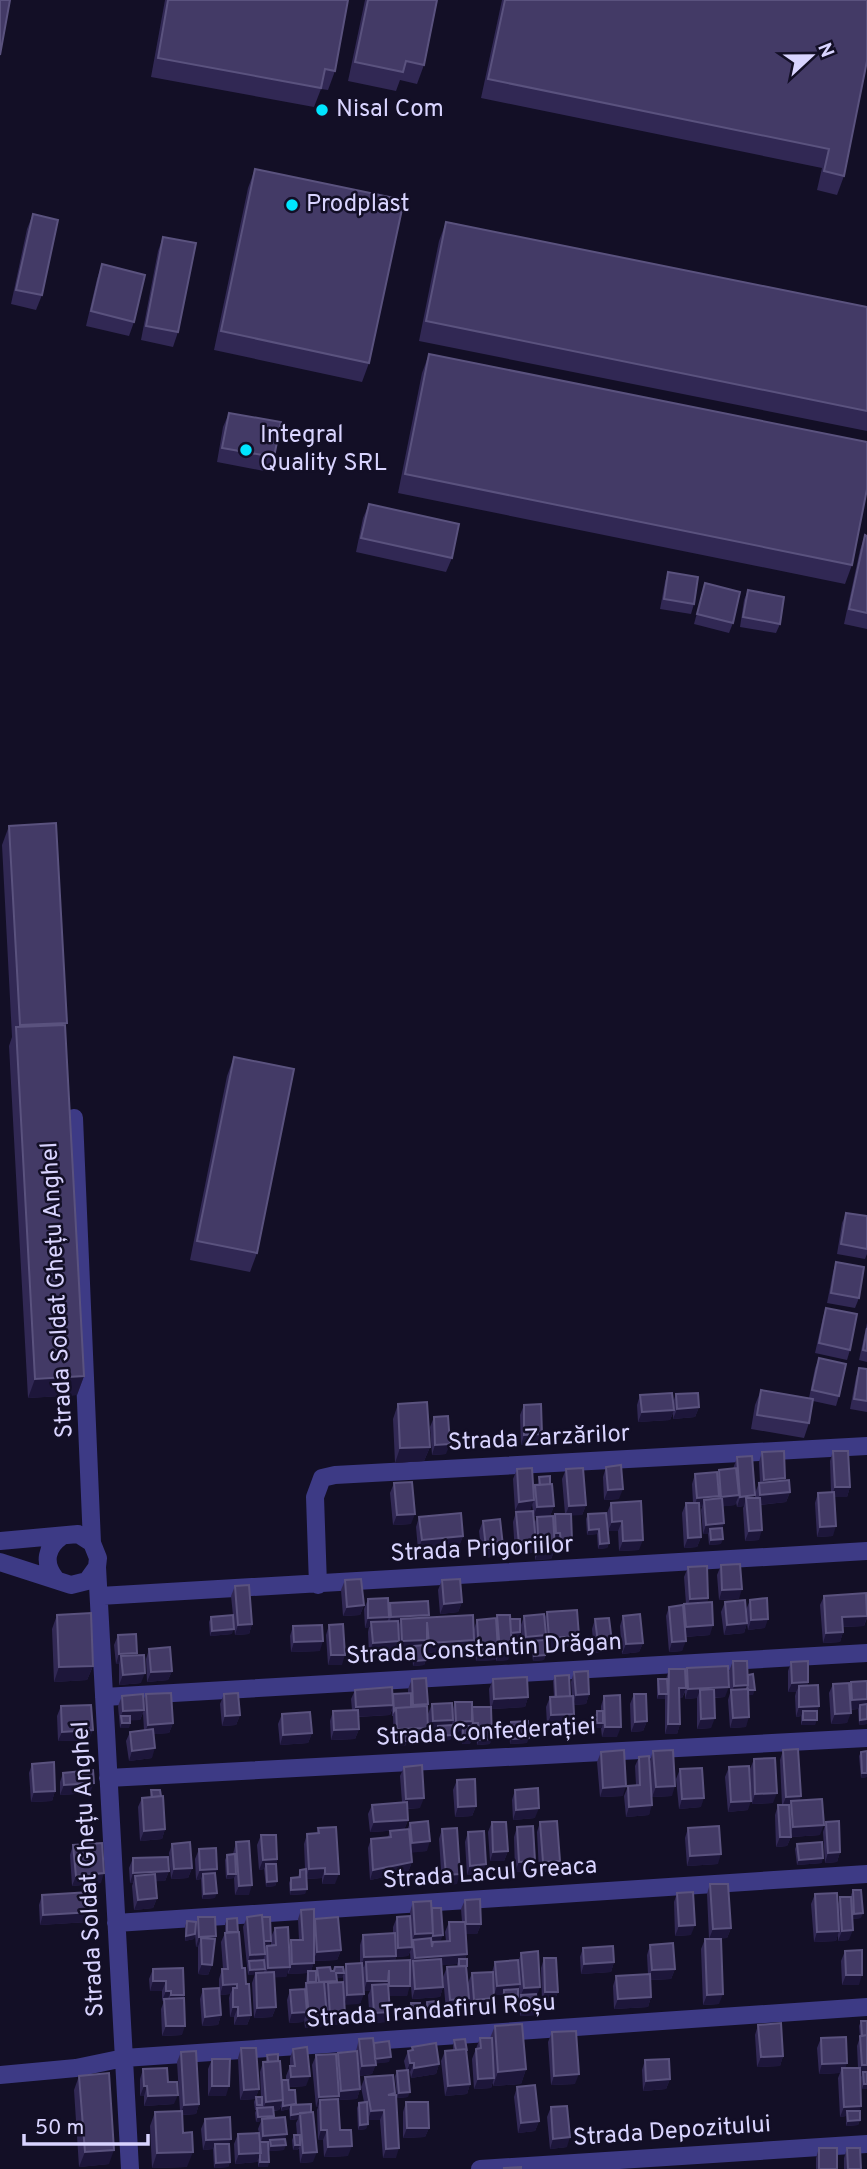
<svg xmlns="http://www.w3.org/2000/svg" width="867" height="2169" viewBox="0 0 867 2169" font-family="Overpass,sans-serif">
	<rect width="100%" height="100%" fill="#130f26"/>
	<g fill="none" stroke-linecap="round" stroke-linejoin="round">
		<path stroke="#3d3a85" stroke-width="18" d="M 74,1118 L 92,1543
			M 0,1541 L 78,1534 L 92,1543 L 98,1558 L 97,1567 L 87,1581 L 71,1585 L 0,1562
			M 97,1567 L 130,2169
			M 55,1578 C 43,1563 46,1547 62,1536
			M 318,1585 L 315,1497 L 322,1478 L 335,1475 L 867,1446
			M 100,1596 L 867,1551
			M 104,1697 L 867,1653
			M 108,1778 L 867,1738
			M 116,1923 L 867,1874
			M 0,2075 L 76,2068 L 124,2058 L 867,2007
			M 480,2169 L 867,2144"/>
	</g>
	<path fill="#312854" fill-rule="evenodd" d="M 165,0 L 348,0 L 335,71 L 328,90 L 321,89 L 314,107 L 151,77 Z
		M 365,0 L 437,0 L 424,65 L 417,84 L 400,80 L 396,91 L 348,81 Z
		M 502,0 L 867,0 L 844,176 L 837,195 L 817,190 L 822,168 L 481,98 Z
		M 255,169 L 369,363 L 362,382 L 214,350 L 248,188 Z
		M 33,214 L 42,295 L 36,310 L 11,304 L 27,229 Z
		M 446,222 L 867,307 L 867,431 L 419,341 L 439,241 Z
		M 163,237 L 178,332 L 173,347 L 141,340 L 158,251 Z
		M 102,264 L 134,322 L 129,336 L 86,326 L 97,279 Z
		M 429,354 L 852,565 L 845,584 L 398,493 L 422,373 Z
		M 229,413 L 274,457 L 269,472 L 217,462 L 223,427 Z
		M 369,504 L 452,558 L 446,572 L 356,552 L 363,518 Z
		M 865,535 L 867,536 L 867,629 L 844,624 L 860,550 Z
		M 668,572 L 694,604 L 691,614 L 660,609 L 665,582 Z
		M 705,583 L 733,623 L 729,633 L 694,624 Z
		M 748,590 L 780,624 L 776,633 L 740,627 L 744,600 Z
		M 9,826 L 65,1028 L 84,1376 L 77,1395 L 28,1398 L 9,1046 L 12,1037 L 2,845 Z
		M 234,1057 L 257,1253 L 250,1272 L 190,1260 L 227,1076 Z
		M 846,1213 L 867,1216 L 867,1254 L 865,1259 L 837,1254 L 842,1223 Z
		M 836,1262 L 859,1298 L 855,1308 L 827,1303 L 833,1272 Z
		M 826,1308 L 850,1350 L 847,1360 L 815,1353 L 823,1317 Z
		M 867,1323 L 867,1362 L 859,1360 Z
		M 819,1358 L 839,1396 L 836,1406 L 813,1401 L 809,1423 L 804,1438 L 751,1429 L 755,1405 L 761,1390 L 809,1398 L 815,1368 Z
		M 859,1368 L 867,1369 L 867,1412 L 850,1409 L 856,1377 Z
		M 676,1394 L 699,1407 L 695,1417 L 673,1419 L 673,1413 L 670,1420 L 638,1422 L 637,1405 L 640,1395 L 673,1402 Z
		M 398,1404 L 430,1447 L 424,1461 L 395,1463 L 393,1419 Z
		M 524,1405 L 542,1434 L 538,1444 L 521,1445 L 520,1415 Z
		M 434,1417 L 446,1454 L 432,1455 L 430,1427 Z
		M 833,1451 L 850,1487 L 847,1497 L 834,1497 L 833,1536 L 817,1537 L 815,1503 L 818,1493 L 831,1492 L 830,1461 Z
		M 762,1452 L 785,1478 L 785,1481 L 790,1492 L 786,1502 L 760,1505 L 759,1540 L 745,1541 L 743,1508 L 744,1506 L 737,1507 L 736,1502 L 735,1505 L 723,1506 L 721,1544 L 709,1545 L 708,1534 L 703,1534 L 701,1510 L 702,1507 L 699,1507 L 701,1537 L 697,1547 L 684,1548 L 682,1513 L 686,1503 L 693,1503 L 692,1484 L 695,1474 L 717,1476 L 719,1470 L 733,1469 L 737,1457 L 754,1498 L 755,1498 L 755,1493 L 759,1483 L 760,1483 L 759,1462 Z
		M 606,1467 L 619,1499 L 604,1500 L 603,1477 Z
		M 517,1469 L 533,1491 L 535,1485 L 538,1485 L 539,1477 L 550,1484 L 554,1506 L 550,1516 L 534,1517 L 534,1524 L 537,1517 L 553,1519 L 555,1514 L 565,1514 L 562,1479 L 566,1469 L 586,1505 L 582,1515 L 571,1515 L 572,1540 L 570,1545 L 559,1546 L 558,1538 L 554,1538 L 555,1549 L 551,1559 L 535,1560 L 535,1547 L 532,1553 L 515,1554 L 513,1522 L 516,1512 L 533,1511 L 532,1504 L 530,1510 L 515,1511 L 513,1479 Z
		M 394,1483 L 411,1524 L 393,1525 L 390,1493 Z
		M 611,1503 L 639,1550 L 619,1551 L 618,1531 L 608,1531 L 607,1513 Z
		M 588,1514 L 609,1543 L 607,1548 L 598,1549 L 597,1534 L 587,1535 L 586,1519 Z
		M 419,1517 L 463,1536 L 459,1546 L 418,1550 L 416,1527 Z
		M 483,1521 L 503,1546 L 500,1556 L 482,1558 L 479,1531 Z
		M 721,1565 L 739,1599 L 719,1600 L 717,1575 Z
		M 688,1567 L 708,1598 L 707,1602 L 710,1635 L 685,1637 L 682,1651 L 669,1652 L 666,1616 L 669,1607 L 683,1608 L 684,1604 L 686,1604 L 684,1577 Z
		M 345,1580 L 364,1605 L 360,1615 L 343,1616 L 341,1590 Z
		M 442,1580 L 462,1602 L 458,1612 L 440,1614 L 438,1590 Z
		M 235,1586 L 252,1624 L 249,1634 L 235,1635 L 231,1596 Z
		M 824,1596 L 867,1602 L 867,1618 L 864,1626 L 843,1627 L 843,1632 L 840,1642 L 823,1643 L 820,1605 Z
		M 368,1599 L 388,1609 L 390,1603 L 428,1618 L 474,1629 L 477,1620 L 496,1619 L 497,1615 L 510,1619 L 520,1632 L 519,1637 L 511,1638 L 508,1660 L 496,1661 L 496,1656 L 495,1660 L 476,1661 L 474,1641 L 471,1650 L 426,1653 L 426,1660 L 424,1665 L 413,1666 L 412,1651 L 399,1651 L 398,1643 L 395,1651 L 369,1653 L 368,1632 L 369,1627 L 365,1628 L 364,1609 Z
		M 750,1600 L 765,1628 L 748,1630 L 747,1623 L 744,1633 L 724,1635 L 721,1612 L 725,1602 L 746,1610 Z
		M 547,1612 L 575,1646 L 545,1648 L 545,1638 L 545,1655 L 544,1660 L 533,1661 L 531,1646 L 522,1646 L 521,1625 L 524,1616 L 544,1619 Z
		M 57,1615 L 93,1666 L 87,1680 L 54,1682 L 52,1629 Z
		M 623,1616 L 643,1643 L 639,1652 L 622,1654 L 620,1626 Z
		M 211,1617 L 232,1634 L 210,1636 L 209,1622 Z
		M 595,1619 L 608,1651 L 594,1653 L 592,1629 Z
		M 329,1625 L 342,1665 L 328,1665 L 326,1635 Z
		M 293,1626 L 320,1651 L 291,1652 L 290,1636 Z
		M 118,1635 L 137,1653 L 137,1655 L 141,1683 L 119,1685 L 119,1664 L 116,1664 L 114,1645 Z
		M 149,1649 L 172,1671 L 168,1680 L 147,1682 L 146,1659 Z
		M 733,1661 L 748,1675 L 753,1695 L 748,1695 L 746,1727 L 730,1728 L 728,1700 L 730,1693 L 729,1671 Z
		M 791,1662 L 808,1682 L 807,1686 L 819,1706 L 817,1711 L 815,1725 L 801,1725 L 801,1716 L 796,1717 L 795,1696 L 796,1692 L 788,1692 L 788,1671 Z
		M 687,1668 L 725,1697 L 714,1698 L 711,1728 L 697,1729 L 697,1698 L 685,1699 L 685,1692 L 682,1698 L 679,1698 L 680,1724 L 677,1734 L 665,1734 L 665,1699 L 657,1699 L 657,1684 L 658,1679 L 666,1679 L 669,1669 L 685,1673 Z
		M 574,1672 L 589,1694 L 586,1704 L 573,1705 L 574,1714 L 570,1724 L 547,1725 L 546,1707 L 550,1697 L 554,1697 L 553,1681 L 555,1676 L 570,1696 L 572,1696 L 571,1682 Z
		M 412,1679 L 428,1704 L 424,1738 L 407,1739 L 405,1746 L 394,1746 L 393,1716 L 392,1716 L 392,1710 L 390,1715 L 358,1717 L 359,1729 L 355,1739 L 331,1740 L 330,1721 L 333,1711 L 352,1710 L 351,1699 L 355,1690 L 393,1694 L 408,1693 L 408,1689 Z
		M 493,1679 L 528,1697 L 525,1707 L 491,1709 L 490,1744 L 477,1745 L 476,1728 L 471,1728 L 471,1725 L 471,1739 L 470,1744 L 462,1744 L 461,1731 L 452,1732 L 452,1725 L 452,1735 L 450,1740 L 436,1741 L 436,1731 L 429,1731 L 428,1714 L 432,1704 L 453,1709 L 455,1702 L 472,1708 L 490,1707 L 489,1689 Z
		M 867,1681 L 867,1724 L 859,1725 L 858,1709 L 850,1710 L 847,1723 L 831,1724 L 829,1693 L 833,1684 L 849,1687 L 851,1682 Z
		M 146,1694 L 173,1723 L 169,1733 L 153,1734 L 152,1758 L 129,1761 L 126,1741 L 130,1732 L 144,1730 L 143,1713 L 140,1720 L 130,1720 L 129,1728 L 120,1728 L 118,1706 L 122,1696 L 143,1701 Z
		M 224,1694 L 240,1715 L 236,1725 L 222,1726 L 220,1704 Z
		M 634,1694 L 647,1721 L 643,1731 L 631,1732 L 630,1704 Z
		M 604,1696 L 617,1737 L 602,1737 L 601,1728 L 595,1728 L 595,1716 L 597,1711 L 601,1711 L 601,1706 Z
		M 61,1706 L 89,1740 L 58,1741 L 57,1716 Z
		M 282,1714 L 312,1733 L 308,1743 L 280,1745 L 278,1724 Z
		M 511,1722 L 527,1743 L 510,1744 L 509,1727 Z
		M 783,1750 L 800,1801 L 820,1835 L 791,1837 L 787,1846 L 776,1847 L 775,1815 L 778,1805 L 782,1805 L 780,1760 Z
		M 653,1751 L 672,1796 L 652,1797 L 649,1815 L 626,1817 L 624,1796 L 628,1786 L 636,1785 L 635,1766 L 639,1757 L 650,1761 Z
		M 601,1752 L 623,1796 L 600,1797 L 597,1762 Z
		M 861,1752 L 867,1777 L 861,1778 L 859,1756 Z
		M 754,1759 L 773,1803 L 752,1804 L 750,1769 Z
		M 32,1764 L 55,1791 L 52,1801 L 31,1802 L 29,1773 Z
		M 404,1767 L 420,1808 L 407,1809 L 408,1820 L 404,1830 L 370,1832 L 368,1814 L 372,1805 L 402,1802 L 400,1776 Z
		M 729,1767 L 748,1810 L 728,1812 L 725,1777 Z
		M 680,1769 L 701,1807 L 679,1809 L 676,1779 Z
		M 63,1773 L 90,1793 L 60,1795 L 60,1782 Z
		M 457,1780 L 476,1806 L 472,1816 L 455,1817 L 453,1790 Z
		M 151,1790 L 161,1796 L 165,1829 L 162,1839 L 140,1841 L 138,1807 L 142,1798 L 150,1797 Z
		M 515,1790 L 535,1818 L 513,1820 L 512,1800 Z
		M 492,1822 L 508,1851 L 504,1861 L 490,1861 L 488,1832 Z
		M 540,1822 L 556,1871 L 539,1872 L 537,1832 Z
		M 826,1822 L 840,1852 L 837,1862 L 825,1863 L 823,1832 Z
		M 410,1823 L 427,1851 L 411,1852 L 412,1862 L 408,1872 L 370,1880 L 368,1848 L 371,1839 L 388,1837 L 390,1831 L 407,1830 Z
		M 517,1827 L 535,1861 L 531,1871 L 515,1872 L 514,1837 Z
		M 318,1828 L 335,1884 L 322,1884 L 322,1878 L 307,1879 L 305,1894 L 290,1895 L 289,1883 L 291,1878 L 298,1877 L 300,1870 L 305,1869 L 304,1844 L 307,1834 L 316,1834 Z
		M 688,1828 L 718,1864 L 687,1866 L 685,1838 Z
		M 442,1829 L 457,1884 L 442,1885 L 439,1839 Z
		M 468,1832 L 482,1874 L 467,1875 L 465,1842 Z
		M 261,1835 L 277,1859 L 276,1864 L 277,1881 L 275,1886 L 266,1887 L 264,1869 L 259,1870 L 257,1845 Z
		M 236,1842 L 249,1895 L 235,1895 L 234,1878 L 226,1879 L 225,1860 L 227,1855 L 233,1854 Z
		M 172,1844 L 192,1868 L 188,1878 L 171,1879 L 169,1853 Z
		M 797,1844 L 822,1863 L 797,1865 L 795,1849 Z
		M 73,1845 L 101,1883 L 72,1886 L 70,1855 Z
		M 199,1849 L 215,1873 L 215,1898 L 202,1899 L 201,1879 L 196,1880 L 195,1859 Z
		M 133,1858 L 169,1871 L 165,1881 L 155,1881 L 157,1898 L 153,1908 L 134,1910 L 132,1886 L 133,1883 L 130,1883 L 129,1868 Z
		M 710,1884 L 731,1928 L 727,1938 L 709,1939 L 707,1894 Z
		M 853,1890 L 861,1918 L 852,1919 L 851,1895 Z
		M 677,1893 L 691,1935 L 675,1936 L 674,1902 Z
		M 815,1894 L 838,1904 L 840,1897 L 849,1940 L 838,1941 L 838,1934 L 836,1941 L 814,1942 L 811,1904 Z
		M 42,1895 L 88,1922 L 40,1925 L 39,1905 Z
		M 465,1900 L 481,1924 L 477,1934 L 466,1934 L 467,1954 L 465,1959 L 467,1968 L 469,1998 L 465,2008 L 446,2010 L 443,1977 L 447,1967 L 457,1967 L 457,1964 L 442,1965 L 443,1987 L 440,1997 L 412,1999 L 410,1975 L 407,1996 L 389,1996 L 390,2012 L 386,2022 L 370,2023 L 368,1995 L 370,1991 L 364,1991 L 360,2004 L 345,2004 L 345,2014 L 342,2024 L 326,2025 L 326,2019 L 323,2026 L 305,2028 L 304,2018 L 303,2022 L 289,2023 L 287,2000 L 290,1990 L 304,1989 L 306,1983 L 307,1973 L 288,1974 L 288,1971 L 286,1977 L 274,1977 L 276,2007 L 272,2017 L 254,2018 L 252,1983 L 255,1974 L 248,1975 L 243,1927 L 247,1917 L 269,1946 L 271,1946 L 271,1937 L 275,1928 L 289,1946 L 291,1940 L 299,1940 L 298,1919 L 301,1910 L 314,1921 L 315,1919 L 341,1950 L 337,1960 L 314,1961 L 311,1971 L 315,1971 L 317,1968 L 333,1971 L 335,1967 L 344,1971 L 346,1964 L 360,1963 L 360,1945 L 363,1935 L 393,1933 L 393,1927 L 397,1917 L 411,1938 L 410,1912 L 413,1902 L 432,1908 L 441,1940 L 432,1941 L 432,1945 L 446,1941 L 445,1932 L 449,1922 L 462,1922 L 461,1909 ZM 410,1952 L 411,1967 L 410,1970 L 395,1960 L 396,1957 L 408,1956 ZM 343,1976 L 343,1982 L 336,1983 L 336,1978 L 342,1978 Z
		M 198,1917 L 216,1936 L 212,1965 L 208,1975 L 198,1974 L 198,1947 L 196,1947 L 195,1935 L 194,1939 L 185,1941 L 185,1926 L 187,1921 L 196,1924 Z
		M 227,1919 L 246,1984 L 251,2015 L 247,2025 L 234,2025 L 234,2017 L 230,2017 L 229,1998 L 230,1994 L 220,1995 L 221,2015 L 218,2025 L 202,2026 L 200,1999 L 203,1989 L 219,1988 L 219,1979 L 222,1969 L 223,1969 L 221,1942 L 225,1933 L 225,1924 Z
		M 705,1939 L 719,2004 L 703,2005 L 701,1949 Z
		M 650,1945 L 675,1969 L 671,1979 L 650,1980 L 651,1997 L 648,2007 L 614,2009 L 613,1986 L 616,1976 L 648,1974 L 647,1955 Z
		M 583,1948 L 614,1962 L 611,1972 L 581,1974 L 580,1957 Z
		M 845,1951 L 859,1985 L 842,1985 L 841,1961 Z
		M 521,1953 L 537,1996 L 536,2015 L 520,2016 L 519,1985 L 517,2002 L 503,2003 L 502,1995 L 494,1995 L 494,1998 L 491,2008 L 470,2010 L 468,1983 L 472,1973 L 492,1972 L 495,1962 L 518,1963 Z
		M 544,1958 L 558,1992 L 554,2001 L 542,2002 L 541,1968 Z
		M 153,1969 L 184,1995 L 182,2035 L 162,2036 L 161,2009 L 164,2001 L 162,2001 L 162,1991 L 150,1991 L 149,1979 Z
		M 427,2002 L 436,2012 L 434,2017 L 426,2018 L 425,2007 Z
		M 411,2003 L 420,2015 L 418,2020 L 410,2020 L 410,2008 Z
		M 861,2021 L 867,2021 L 867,2089 L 862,2089 L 861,2077 L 862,2075 L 860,2075 L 860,2120 L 858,2125 L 846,2126 L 846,2116 L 840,2117 L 838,2078 L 840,2073 L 819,2074 L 817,2048 L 821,2038 L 845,2068 L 858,2068 L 857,2046 L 860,2037 L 859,2026 Z
		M 758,2025 L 783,2056 L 780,2066 L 757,2067 L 755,2035 Z
		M 495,2026 L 526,2069 L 521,2084 L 493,2086 L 493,2082 L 491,2088 L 474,2089 L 472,2059 L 480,2038 L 490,2038 Z
		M 552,2032 L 575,2084 L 551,2085 L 548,2042 Z
		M 359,2039 L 374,2043 L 389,2062 L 376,2063 L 372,2074 L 359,2076 L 360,2089 L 357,2099 L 338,2100 L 340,2130 L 348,2156 L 324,2157 L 323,2140 L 318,2140 L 317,2110 L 318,2107 L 316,2107 L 312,2065 L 316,2055 L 336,2057 L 338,2053 L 356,2051 Z
		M 454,2040 L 470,2084 L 467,2094 L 445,2096 L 441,2061 L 445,2051 L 453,2050 L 453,2045 Z
		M 412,2047 L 439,2064 L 436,2074 L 411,2078 L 410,2072 L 408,2073 L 408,2097 L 397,2098 L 395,2076 L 397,2071 L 406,2070 L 404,2061 L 408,2051 L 411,2051 Z
		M 241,2048 L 259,2089 L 255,2099 L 240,2100 L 238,2058 Z
		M 293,2049 L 306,2086 L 289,2087 L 289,2090 L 296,2104 L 295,2105 L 311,2104 L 313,2162 L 300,2163 L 299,2149 L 293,2150 L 292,2140 L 294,2135 L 297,2135 L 296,2123 L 298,2119 L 290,2120 L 289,2109 L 281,2111 L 281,2106 L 279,2110 L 274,2111 L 273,2118 L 285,2139 L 284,2150 L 269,2151 L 268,2167 L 258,2167 L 258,2161 L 257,2162 L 235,2164 L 234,2144 L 238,2134 L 259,2133 L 258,2129 L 261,2121 L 256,2122 L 255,2113 L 256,2110 L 255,2110 L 254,2102 L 256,2097 L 261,2097 L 260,2072 L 263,2062 L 266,2062 L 267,2055 L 282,2080 L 286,2080 L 286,2076 L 290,2066 L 290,2058 Z
		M 181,2052 L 199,2104 L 196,2114 L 182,2115 L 183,2133 L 187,2167 L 152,2168 L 150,2126 L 155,2112 L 180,2111 L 177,2062 Z
		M 212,2059 L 226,2096 L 208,2096 L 208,2069 Z
		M 645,2060 L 670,2079 L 666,2089 L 643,2091 L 642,2070 Z
		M 143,2069 L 168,2082 L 174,2104 L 144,2106 L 144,2096 L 140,2096 L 140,2079 Z
		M 79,2076 L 109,2164 L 79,2167 L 74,2090 Z
		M 365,2077 L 395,2093 L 396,2158 L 383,2158 L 380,2120 L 368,2120 L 366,2129 L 358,2130 L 357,2108 L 359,2103 L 364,2102 L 361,2087 Z
		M 517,2087 L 539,2121 L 535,2131 L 518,2133 L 514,2097 Z
		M 406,2102 L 429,2128 L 425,2137 L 403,2138 L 403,2112 Z
		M 551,2107 L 567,2147 L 550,2149 L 547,2117 Z
		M 205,2119 L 229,2144 L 230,2162 L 228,2167 L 214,2168 L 213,2149 L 203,2150 L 201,2129 Z
		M 819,2148 L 837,2169 L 816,2169 L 816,2158 Z
		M 847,2148 L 861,2169 L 844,2169 L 844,2158 Z"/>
	<path fill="#1d163a" d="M 67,1023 L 60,1042 L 16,1034 L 20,1025 Z
		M 84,1376 L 77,1395 L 28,1398 L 35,1379 Z
		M 699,1407 L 695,1417 L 673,1419 L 677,1409 Z
		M 674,1410 L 670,1420 L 638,1422 L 642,1412 Z
		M 542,1434 L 538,1444 L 521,1445 L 524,1435 Z
		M 450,1444 L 446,1454 L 432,1455 L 435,1445 Z
		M 430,1447 L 424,1461 L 395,1463 L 400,1448 Z
		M 785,1478 L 782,1488 L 761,1490 L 764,1480 Z
		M 835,1487 L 850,1487 L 847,1497 L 831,1497 Z
		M 623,1489 L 619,1499 L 604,1500 L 608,1490 Z
		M 790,1492 L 786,1502 L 756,1505 L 760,1495 Z
		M 739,1495 L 735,1505 L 718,1507 L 721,1497 Z
		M 755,1495 L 751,1505 L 746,1498 L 744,1506 L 737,1507 L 740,1497 Z
		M 719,1496 L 715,1506 L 704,1500 L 702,1507 L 694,1508 L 697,1498 Z
		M 534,1500 L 530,1510 L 515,1511 L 519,1502 Z
		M 586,1505 L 582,1515 L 565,1516 L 569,1506 Z
		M 554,1506 L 550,1516 L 533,1517 L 537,1507 Z
		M 415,1514 L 411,1524 L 393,1525 L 397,1515 Z
		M 622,1521 L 618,1531 L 608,1531 L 612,1522 Z
		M 724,1523 L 721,1533 L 710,1529 L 708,1534 L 703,1534 L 706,1525 Z
		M 836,1526 L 833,1536 L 817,1537 L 820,1527 Z
		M 599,1529 L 597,1534 L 587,1535 L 589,1530 Z
		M 762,1530 L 759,1540 L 745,1541 L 749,1531 Z
		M 556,1533 L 560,1533 L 558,1538 L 554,1538 Z
		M 463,1536 L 459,1546 L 418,1550 L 422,1540 Z
		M 701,1537 L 697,1547 L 684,1548 L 688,1538 Z
		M 723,1539 L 721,1544 L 709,1545 L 711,1540 Z
		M 572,1540 L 570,1545 L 559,1546 L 561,1541 Z
		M 643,1540 L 639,1550 L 619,1551 L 623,1541 Z
		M 536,1543 L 532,1553 L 515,1554 L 519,1544 Z
		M 609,1543 L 607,1548 L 598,1549 L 600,1544 Z
		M 503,1546 L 500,1556 L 482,1558 L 486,1548 Z
		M 555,1549 L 551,1559 L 535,1560 L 539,1550 Z
		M 742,1589 L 739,1599 L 719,1600 L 722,1590 Z
		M 708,1598 L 705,1608 L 686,1609 L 690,1599 Z
		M 462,1602 L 458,1612 L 440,1614 L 444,1604 Z
		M 364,1605 L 360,1615 L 343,1616 L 347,1607 Z
		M 429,1615 L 426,1625 L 401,1619 L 398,1627 L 388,1627 L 391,1617 Z
		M 867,1616 L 864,1626 L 839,1627 L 842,1617 Z
		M 389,1617 L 385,1627 L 371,1622 L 370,1627 L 365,1628 L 368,1618 Z
		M 768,1619 L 765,1628 L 748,1630 L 751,1620 Z
		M 747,1623 L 744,1633 L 724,1635 L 727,1625 Z
		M 252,1624 L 249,1634 L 235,1635 L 238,1625 Z
		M 713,1625 L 710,1635 L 683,1637 L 686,1627 Z
		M 234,1629 L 232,1634 L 210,1636 L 212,1631 Z
		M 520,1632 L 519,1637 L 507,1638 L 509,1633 Z
		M 843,1632 L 840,1642 L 823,1643 L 826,1633 Z
		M 546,1635 L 542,1645 L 533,1641 L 531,1646 L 522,1646 L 526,1637 Z
		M 579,1636 L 575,1646 L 545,1648 L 549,1638 Z
		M 427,1640 L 423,1650 L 414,1646 L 412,1651 L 399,1651 L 402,1641 Z
		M 474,1640 L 471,1650 L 425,1653 L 429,1643 Z
		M 323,1641 L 320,1651 L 291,1652 L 294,1642 Z
		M 399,1641 L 395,1651 L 369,1653 L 373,1643 Z
		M 686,1641 L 682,1651 L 669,1652 L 672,1642 Z
		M 612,1642 L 608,1651 L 594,1653 L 598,1643 Z
		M 643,1643 L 639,1652 L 622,1654 L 626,1644 Z
		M 498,1650 L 495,1660 L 476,1661 L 479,1651 Z
		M 512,1650 L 508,1660 L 496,1661 L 500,1651 Z
		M 137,1653 L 134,1663 L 121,1656 L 119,1664 L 116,1664 L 119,1654 Z
		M 331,1655 L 345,1655 L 342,1665 L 328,1665 Z
		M 545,1655 L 544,1660 L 533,1661 L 534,1656 Z
		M 426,1660 L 424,1665 L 413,1666 L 415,1661 Z
		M 93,1666 L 87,1680 L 54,1682 L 59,1667 Z
		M 172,1671 L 168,1680 L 147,1682 L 151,1672 Z
		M 145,1673 L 141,1683 L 119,1685 L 123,1675 Z
		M 808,1682 L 805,1692 L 799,1686 L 796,1692 L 788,1692 L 792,1683 Z
		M 748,1685 L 755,1690 L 753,1695 L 732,1696 L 732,1693 L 734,1686 Z
		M 729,1687 L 725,1697 L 700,1698 L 700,1690 L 697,1698 L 685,1699 L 688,1689 Z
		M 679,1688 L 686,1688 L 682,1698 L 675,1698 Z
		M 589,1694 L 586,1704 L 573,1705 L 576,1695 Z
		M 659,1694 L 665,1694 L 665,1699 L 657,1699 Z
		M 528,1697 L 525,1707 L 491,1709 L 494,1699 Z
		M 867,1699 L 867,1709 L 860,1705 L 858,1709 L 848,1710 L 852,1700 Z
		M 428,1704 L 424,1714 L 412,1709 L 413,1705 Z
		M 393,1705 L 390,1715 L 352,1717 L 356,1707 Z
		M 819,1706 L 815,1716 L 803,1711 L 801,1716 L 796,1717 L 799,1707 Z
		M 144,1710 L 140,1720 L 122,1721 L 121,1716 L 123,1711 Z
		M 851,1713 L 847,1723 L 831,1724 L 835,1714 Z
		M 574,1714 L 570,1724 L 547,1725 L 551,1715 Z
		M 240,1715 L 236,1725 L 222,1726 L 225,1716 Z
		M 749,1717 L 746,1727 L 730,1728 L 733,1718 Z
		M 715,1718 L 711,1728 L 697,1729 L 701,1719 Z
		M 867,1719 L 867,1724 L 859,1725 L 860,1720 Z
		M 453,1720 L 450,1730 L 438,1726 L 436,1731 L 429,1731 L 433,1721 Z
		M 803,1720 L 817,1720 L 815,1725 L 801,1725 Z
		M 472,1721 L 469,1731 L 463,1726 L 461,1731 L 452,1732 L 456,1722 Z
		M 647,1721 L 643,1731 L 631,1732 L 635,1722 Z
		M 122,1723 L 130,1723 L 129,1728 L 120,1728 Z
		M 173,1723 L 169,1733 L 144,1735 L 148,1725 Z
		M 473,1723 L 478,1723 L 476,1728 L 471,1728 Z
		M 597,1723 L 603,1723 L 602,1728 L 595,1728 Z
		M 668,1724 L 680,1724 L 677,1734 L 665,1734 Z
		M 605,1727 L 621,1727 L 617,1737 L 602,1737 Z
		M 428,1728 L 424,1738 L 396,1739 L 395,1734 L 397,1729 Z
		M 359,1729 L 355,1739 L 331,1740 L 334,1730 Z
		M 93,1730 L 89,1740 L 58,1741 L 62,1732 Z
		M 312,1733 L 308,1743 L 280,1745 L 283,1735 Z
		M 452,1735 L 450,1740 L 436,1741 L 438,1736 Z
		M 529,1738 L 527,1743 L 510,1744 L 511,1739 Z
		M 463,1739 L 471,1739 L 470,1744 L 462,1744 Z
		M 492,1739 L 490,1744 L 477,1745 L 479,1740 Z
		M 396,1741 L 407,1741 L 405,1746 L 394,1746 Z
		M 155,1748 L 152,1758 L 129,1761 L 132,1751 Z
		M 862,1773 L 867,1773 L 867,1777 L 861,1778 Z
		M 94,1783 L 90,1793 L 60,1795 L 64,1785 Z
		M 626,1786 L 623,1796 L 600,1797 L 603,1788 Z
		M 675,1786 L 672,1796 L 652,1797 L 656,1787 Z
		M 55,1791 L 52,1801 L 31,1802 L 34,1792 Z
		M 777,1793 L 773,1803 L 752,1804 L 755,1794 Z
		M 801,1796 L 798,1806 L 791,1801 L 789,1807 L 782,1807 L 786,1797 Z
		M 424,1798 L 420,1808 L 402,1809 L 406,1799 Z
		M 704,1798 L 701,1807 L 679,1809 L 682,1799 Z
		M 751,1801 L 748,1810 L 728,1812 L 731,1802 Z
		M 652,1805 L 649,1815 L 626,1817 L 629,1807 Z
		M 476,1806 L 472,1816 L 455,1817 L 458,1807 Z
		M 539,1808 L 535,1818 L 513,1820 L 516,1810 Z
		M 408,1820 L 404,1830 L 370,1832 L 374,1822 Z
		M 824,1825 L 820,1835 L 791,1837 L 787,1846 L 776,1847 L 780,1837 L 789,1837 L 793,1827 Z
		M 165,1829 L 162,1839 L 140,1841 L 144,1831 Z
		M 430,1841 L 427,1851 L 409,1853 L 412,1843 Z
		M 508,1851 L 504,1861 L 490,1861 L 493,1852 Z
		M 840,1852 L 837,1862 L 825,1863 L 828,1853 Z
		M 721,1854 L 718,1864 L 687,1866 L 690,1856 Z
		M 823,1858 L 822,1863 L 797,1865 L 799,1860 Z
		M 277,1859 L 274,1869 L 266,1864 L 264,1869 L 259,1870 L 263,1860 Z
		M 535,1861 L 531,1871 L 515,1872 L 519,1862 Z
		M 560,1861 L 556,1871 L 539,1872 L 543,1862 Z
		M 412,1862 L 408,1872 L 370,1880 L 373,1870 Z
		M 486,1864 L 482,1874 L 467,1875 L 470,1866 Z
		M 192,1868 L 188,1878 L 171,1879 L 174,1869 Z
		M 325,1868 L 322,1878 L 306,1879 L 309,1869 Z
		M 217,1869 L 214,1878 L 203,1874 L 201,1879 L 196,1880 L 200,1870 Z
		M 169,1871 L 165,1881 L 136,1882 L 135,1876 L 133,1883 L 130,1883 L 133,1873 Z
		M 104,1873 L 101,1883 L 72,1886 L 76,1876 Z
		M 228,1874 L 236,1874 L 234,1878 L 226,1879 Z
		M 325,1874 L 339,1874 L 335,1884 L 322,1884 Z
		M 460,1874 L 457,1884 L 442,1885 L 446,1875 Z
		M 277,1881 L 275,1886 L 266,1887 L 267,1882 Z
		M 252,1885 L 249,1895 L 235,1895 L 239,1886 Z
		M 307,1889 L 305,1894 L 290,1895 L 291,1890 Z
		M 217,1893 L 215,1898 L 202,1899 L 204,1894 Z
		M 157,1898 L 153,1908 L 134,1910 L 138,1900 Z
		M 92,1912 L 88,1922 L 40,1925 L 43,1915 Z
		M 863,1913 L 861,1918 L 852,1919 L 854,1914 Z
		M 466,1924 L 481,1924 L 477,1934 L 462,1934 Z
		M 695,1925 L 691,1935 L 675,1936 L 679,1926 Z
		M 731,1928 L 727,1938 L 709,1939 L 713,1929 Z
		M 853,1930 L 849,1940 L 838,1941 L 842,1931 Z
		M 839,1931 L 836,1941 L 814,1942 L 817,1932 Z
		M 433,1933 L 429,1942 L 413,1940 L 411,1943 L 415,1934 Z
		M 195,1934 L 194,1939 L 185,1941 L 186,1936 Z
		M 443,1935 L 441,1940 L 431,1941 L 433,1936 Z
		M 216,1936 L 212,1946 L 201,1938 L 198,1947 L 196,1947 L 199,1937 Z
		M 263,1941 L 271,1941 L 269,1946 L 262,1946 Z
		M 412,1947 L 408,1956 L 396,1957 L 393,1966 L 366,1962 L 364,1967 L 361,1967 L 364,1957 L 395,1956 L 398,1948 Z
		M 341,1950 L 337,1960 L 313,1961 L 317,1952 Z
		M 265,1954 L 262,1964 L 249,1961 L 247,1965 L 250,1955 Z
		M 467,1954 L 463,1963 L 459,1959 L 457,1964 L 414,1968 L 413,1962 L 415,1958 Z
		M 614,1962 L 611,1972 L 581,1974 L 584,1964 Z
		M 314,1963 L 310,1973 L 288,1974 L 292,1964 Z
		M 202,1964 L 212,1965 L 208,1975 L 198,1974 Z
		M 290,1967 L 286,1977 L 264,1978 L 268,1968 Z
		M 265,1969 L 263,1974 L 248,1975 L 250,1970 Z
		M 675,1969 L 671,1979 L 648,1980 L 652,1970 Z
		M 336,1973 L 344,1973 L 342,1978 L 334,1978 Z
		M 846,1975 L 862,1975 L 859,1985 L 842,1985 Z
		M 153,1981 L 166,1981 L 162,1991 L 150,1991 Z
		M 367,1981 L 388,1981 L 384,1990 L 372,1985 L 370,1991 L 364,1991 Z
		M 237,1984 L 233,1994 L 233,1988 L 230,1994 L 220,1995 L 223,1985 Z
		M 520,1984 L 516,1994 L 504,1990 L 502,1995 L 494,1995 L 497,1986 Z
		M 389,1986 L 410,1986 L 407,1996 L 386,1996 Z
		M 443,1987 L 440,1997 L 412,1999 L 415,1989 Z
		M 540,1987 L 537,1996 L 521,1995 L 524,1988 Z
		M 166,1991 L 171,1991 L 167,2001 L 162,2001 Z
		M 545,1992 L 558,1992 L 554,2001 L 542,2002 Z
		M 364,1994 L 360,2004 L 344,2005 L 347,1995 Z
		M 723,1994 L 719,2004 L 703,2005 L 707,1995 Z
		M 171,1995 L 184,1995 L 180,2005 L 167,2005 Z
		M 518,1997 L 517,2002 L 503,2003 L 504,1998 Z
		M 651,1997 L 648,2007 L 614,2009 L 618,1999 Z
		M 469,1998 L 465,2008 L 446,2010 L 450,2000 Z
		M 494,1998 L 491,2008 L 470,2010 L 474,2000 Z
		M 233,2007 L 238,2007 L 234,2017 L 230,2017 Z
		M 276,2007 L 272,2017 L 254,2018 L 257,2008 Z
		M 538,2010 L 536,2015 L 520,2016 L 522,2011 Z
		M 307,2012 L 303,2022 L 289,2023 L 292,2013 Z
		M 390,2012 L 386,2022 L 370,2023 L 374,2013 Z
		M 436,2012 L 434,2017 L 426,2018 L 428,2013 Z
		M 345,2014 L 342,2024 L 326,2025 L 330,2015 Z
		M 221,2015 L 218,2025 L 202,2026 L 205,2017 Z
		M 251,2015 L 247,2025 L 234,2025 L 238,2016 Z
		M 412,2015 L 420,2015 L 418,2020 L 410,2020 Z
		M 327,2017 L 323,2026 L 305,2028 L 309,2018 Z
		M 166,2026 L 185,2026 L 182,2035 L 162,2036 Z
		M 783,2056 L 780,2066 L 757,2067 L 761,2057 Z
		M 391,2057 L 389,2062 L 373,2064 L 375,2059 Z
		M 410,2063 L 414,2063 L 410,2072 L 406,2073 Z
		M 847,2063 L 844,2073 L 842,2068 L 840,2073 L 819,2074 L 822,2064 Z
		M 439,2064 L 436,2074 L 411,2078 L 414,2068 Z
		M 376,2065 L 372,2074 L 358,2076 L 362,2066 Z
		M 862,2065 L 867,2065 L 867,2074 L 863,2072 L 862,2075 L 859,2075 Z
		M 526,2069 L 521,2084 L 493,2086 L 498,2072 Z
		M 579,2074 L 575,2084 L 551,2085 L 554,2076 Z
		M 310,2076 L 306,2086 L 287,2087 L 291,2077 Z
		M 494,2078 L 491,2088 L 474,2089 L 478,2079 Z
		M 670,2079 L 666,2089 L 643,2091 L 646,2081 Z
		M 470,2084 L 467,2094 L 445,2096 L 448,2086 Z
		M 864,2084 L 867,2084 L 867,2089 L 862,2089 Z
		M 144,2086 L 147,2086 L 144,2096 L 140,2096 Z
		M 212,2086 L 229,2086 L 226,2096 L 208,2096 Z
		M 259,2089 L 255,2099 L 240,2100 L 244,2090 Z
		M 360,2089 L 357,2099 L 338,2100 L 320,2100 L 318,2107 L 316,2107 L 319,2097 L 339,2096 L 341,2091 Z
		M 410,2092 L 408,2097 L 397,2098 L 399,2093 Z
		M 178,2095 L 174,2104 L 144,2106 L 148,2096 Z
		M 283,2100 L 279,2110 L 262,2111 L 266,2102 Z
		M 199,2104 L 196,2114 L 180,2115 L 184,2105 Z
		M 296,2104 L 294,2109 L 291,2105 L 289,2109 L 281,2111 L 283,2106 Z
		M 861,2106 L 858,2116 L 847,2111 L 846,2116 L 840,2117 L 844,2107 Z
		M 384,2110 L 380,2120 L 368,2120 L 371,2111 Z
		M 299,2114 L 298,2119 L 290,2120 L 291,2115 Z
		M 274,2116 L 272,2121 L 262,2119 L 261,2121 L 256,2122 L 258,2117 Z
		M 860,2120 L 858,2125 L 846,2126 L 848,2121 Z
		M 539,2121 L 535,2131 L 518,2133 L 521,2123 Z
		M 368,2124 L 366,2129 L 358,2130 L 360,2125 Z
		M 407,2128 L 429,2128 L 425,2137 L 403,2138 Z
		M 321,2130 L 327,2130 L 323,2140 L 318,2140 Z
		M 287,2134 L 283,2144 L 270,2140 L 268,2145 L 260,2146 L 263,2136 Z
		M 570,2137 L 567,2147 L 550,2149 L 553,2139 Z
		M 231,2139 L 227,2149 L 215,2144 L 213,2149 L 203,2150 L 206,2140 Z
		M 286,2145 L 284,2150 L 269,2151 L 271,2146 Z
		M 295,2145 L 300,2145 L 298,2150 L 293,2150 Z
		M 352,2146 L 348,2156 L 324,2157 L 328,2147 Z
		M 399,2148 L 396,2158 L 383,2158 L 386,2149 Z
		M 114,2150 L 109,2164 L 79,2167 L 85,2152 Z
		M 193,2152 L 187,2167 L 152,2168 L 157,2153 Z
		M 317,2152 L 313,2162 L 300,2163 L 303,2153 Z
		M 261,2153 L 257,2162 L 235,2164 L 239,2154 Z
		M 230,2162 L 228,2167 L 214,2168 L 216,2163 Z
		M 260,2162 L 269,2162 L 268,2167 L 258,2167 Z"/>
	<path fill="#433a66" stroke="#5a527e" stroke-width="2" d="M 0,0 L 10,0 L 0,55 Z
		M 168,0 L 348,0 L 335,71 L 325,69 L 321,88 L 158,58 Z
		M 368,0 L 437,0 L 424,65 L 406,61 L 403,72 L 355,62 Z
		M 505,0 L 867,0 L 867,61 L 844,176 L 824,171 L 829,149 L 488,79 Z
		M 255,169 L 404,200 L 369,363 L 221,331 Z
		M 33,214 L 58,220 L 42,295 L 16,290 Z
		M 446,222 L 867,307 L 867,411 L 426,321 Z
		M 163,237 L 196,243 L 178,332 L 146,326 Z
		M 102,264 L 145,275 L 134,322 L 91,311 Z
		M 429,354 L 867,442 L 867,489 L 852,565 L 405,474 Z
		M 229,413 L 281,422 L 274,457 L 222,448 Z
		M 369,504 L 459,524 L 452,558 L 361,538 Z
		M 865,535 L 867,536 L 867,613 L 849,609 Z
		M 668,572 L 698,577 L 694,604 L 664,599 Z
		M 705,583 L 740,592 L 733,623 L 697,614 Z
		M 748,590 L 784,597 L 780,624 L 743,617 Z
		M 56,823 L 67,1023 L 20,1025 L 9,826 Z
		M 65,1025 L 84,1376 L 35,1379 L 16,1027 Z
		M 234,1057 L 294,1069 L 257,1253 L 197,1241 Z
		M 846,1213 L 867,1216 L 867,1249 L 841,1244 Z
		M 836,1262 L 864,1267 L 859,1298 L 831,1293 Z
		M 826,1308 L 857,1314 L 850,1350 L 819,1343 Z
		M 867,1328 L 867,1351 L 863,1350 Z
		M 819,1358 L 846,1364 L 839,1396 L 812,1390 Z
		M 859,1368 L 867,1369 L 867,1401 L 854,1399 Z
		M 761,1390 L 813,1399 L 809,1423 L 757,1415 Z
		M 672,1393 L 674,1410 L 642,1412 L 640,1395 Z
		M 698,1393 L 699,1407 L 677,1409 L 676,1394 Z
		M 427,1402 L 430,1447 L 400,1448 L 398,1404 Z
		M 541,1404 L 542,1434 L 524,1435 L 524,1405 Z
		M 448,1416 L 450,1444 L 435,1445 L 434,1417 Z
		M 784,1451 L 785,1478 L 764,1480 L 762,1452 Z
		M 833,1451 L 848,1451 L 850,1487 L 835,1487 Z
		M 752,1456 L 755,1495 L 740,1497 L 737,1457 Z
		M 621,1465 L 623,1489 L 608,1490 L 606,1467 Z
		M 532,1468 L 534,1500 L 519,1502 L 517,1469 Z
		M 583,1468 L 586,1505 L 569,1506 L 566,1469 Z
		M 736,1468 L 739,1495 L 721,1497 L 719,1470 Z
		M 717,1472 L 719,1496 L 697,1498 L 695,1474 Z
		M 550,1476 L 550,1484 L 540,1485 L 539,1477 Z
		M 789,1480 L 790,1492 L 760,1495 L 759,1483 Z
		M 412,1482 L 415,1514 L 397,1515 L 394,1483 Z
		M 552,1484 L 554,1506 L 537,1507 L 535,1485 Z
		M 834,1492 L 836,1526 L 820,1527 L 818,1493 Z
		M 722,1498 L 724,1523 L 706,1525 L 704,1500 Z
		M 746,1498 L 760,1498 L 762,1530 L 749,1531 Z
		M 641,1501 L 643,1540 L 623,1541 L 622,1521 L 612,1522 L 611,1503 Z
		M 686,1503 L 699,1503 L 701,1537 L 688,1538 Z
		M 533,1511 L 536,1543 L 519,1544 L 516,1512 Z
		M 461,1513 L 463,1536 L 422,1540 L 419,1517 Z
		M 606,1513 L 609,1543 L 600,1544 L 599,1529 L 589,1530 L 588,1514 Z
		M 555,1514 L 571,1514 L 572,1540 L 561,1541 L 560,1533 L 556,1533 Z
		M 553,1516 L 555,1549 L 539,1550 L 537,1517 Z
		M 500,1519 L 503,1546 L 486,1548 L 483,1521 Z
		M 722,1528 L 723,1539 L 711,1540 L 710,1529 Z
		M 740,1564 L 742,1589 L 722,1590 L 721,1565 Z
		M 707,1566 L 708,1598 L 690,1599 L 688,1567 Z
		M 361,1579 L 364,1605 L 347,1607 L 345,1580 Z
		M 460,1579 L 462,1602 L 444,1604 L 442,1580 Z
		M 249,1585 L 252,1624 L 238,1625 L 235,1586 Z
		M 866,1593 L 867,1616 L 842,1617 L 843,1632 L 826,1633 L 824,1596 Z
		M 388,1598 L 389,1617 L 368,1618 L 368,1599 Z
		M 767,1598 L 768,1619 L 751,1620 L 750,1600 Z
		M 745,1600 L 747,1623 L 727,1625 L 725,1602 Z
		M 428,1601 L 429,1615 L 391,1617 L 390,1603 Z
		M 712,1602 L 713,1625 L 686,1627 L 684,1604 Z
		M 683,1605 L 686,1641 L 672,1642 L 669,1607 Z
		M 577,1610 L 579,1636 L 549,1638 L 547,1612 Z
		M 91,1613 L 93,1666 L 59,1667 L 57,1615 Z
		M 544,1614 L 546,1635 L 526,1637 L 524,1616 Z
		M 640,1614 L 643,1643 L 626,1644 L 623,1616 Z
		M 233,1615 L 234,1629 L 212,1631 L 211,1617 Z
		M 473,1615 L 474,1640 L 429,1643 L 427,1622 L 427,1640 L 402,1641 L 401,1619 Z
		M 497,1615 L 510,1615 L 512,1650 L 500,1651 Z
		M 496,1618 L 498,1650 L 479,1651 L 477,1620 Z
		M 609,1618 L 612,1642 L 598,1643 L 595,1619 Z
		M 510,1619 L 520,1619 L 520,1632 L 511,1633 Z
		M 398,1621 L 399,1641 L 373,1643 L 371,1622 Z
		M 343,1624 L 345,1655 L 331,1655 L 329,1625 Z
		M 322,1625 L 323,1641 L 294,1642 L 293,1626 Z
		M 136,1634 L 137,1653 L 119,1654 L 118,1635 Z
		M 544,1640 L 545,1655 L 534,1656 L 533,1641 Z
		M 425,1645 L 426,1660 L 415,1661 L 414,1646 Z
		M 170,1647 L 172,1671 L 151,1672 L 149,1649 Z
		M 144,1655 L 145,1673 L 123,1675 L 121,1656 Z
		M 733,1661 L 747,1661 L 748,1685 L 734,1686 Z
		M 808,1661 L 808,1682 L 792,1683 L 791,1662 Z
		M 728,1666 L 729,1687 L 688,1689 L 687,1668 Z
		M 669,1669 L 685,1669 L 686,1688 L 679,1688 L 680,1724 L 668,1724 Z
		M 588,1671 L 589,1694 L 576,1695 L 574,1672 Z
		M 753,1674 L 755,1690 L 748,1690 L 747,1689 L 748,1685 L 748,1675 Z
		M 569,1675 L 570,1696 L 556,1697 L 555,1676 Z
		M 527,1677 L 528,1697 L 494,1699 L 493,1679 Z
		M 426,1678 L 428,1704 L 413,1705 L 412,1679 Z
		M 658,1679 L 667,1679 L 668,1694 L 659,1694 Z
		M 867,1681 L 867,1699 L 852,1700 L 851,1682 Z
		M 849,1683 L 851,1713 L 835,1714 L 833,1684 Z
		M 818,1685 L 819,1706 L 799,1707 L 799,1686 Z
		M 392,1687 L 393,1705 L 356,1707 L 355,1690 Z
		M 714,1689 L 715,1718 L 701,1719 L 700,1690 Z
		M 748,1689 L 749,1717 L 733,1718 L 731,1690 Z
		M 171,1693 L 173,1723 L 148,1725 L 146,1694 Z
		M 238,1693 L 240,1715 L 225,1716 L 224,1694 Z
		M 411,1693 L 411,1707 L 396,1708 L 394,1711 L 393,1694 Z
		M 143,1694 L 144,1710 L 123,1711 L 122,1696 Z
		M 634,1694 L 646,1694 L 647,1721 L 635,1722 Z
		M 620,1695 L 621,1727 L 605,1727 L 604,1696 Z
		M 573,1696 L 574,1714 L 551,1715 L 550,1697 Z
		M 455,1702 L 472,1702 L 472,1721 L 456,1722 Z
		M 452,1703 L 453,1720 L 433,1721 L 432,1704 Z
		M 867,1704 L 867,1719 L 860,1720 L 860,1705 Z
		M 91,1705 L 93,1730 L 62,1732 L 61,1706 Z
		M 427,1706 L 428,1728 L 397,1729 L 396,1708 Z
		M 472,1707 L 491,1707 L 492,1739 L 479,1740 L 478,1723 L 473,1723 Z
		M 358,1710 L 359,1729 L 334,1730 L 333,1711 Z
		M 597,1711 L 603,1711 L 603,1723 L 597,1723 Z
		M 803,1711 L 817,1711 L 817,1720 L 803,1720 Z
		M 310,1712 L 312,1733 L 283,1735 L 282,1714 Z
		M 121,1716 L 130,1716 L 130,1723 L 122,1723 Z
		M 528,1721 L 529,1738 L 511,1739 L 511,1722 Z
		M 452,1725 L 452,1735 L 438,1736 L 438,1726 Z
		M 463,1726 L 471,1726 L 471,1739 L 463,1739 Z
		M 153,1729 L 155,1748 L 132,1751 L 130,1732 Z
		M 395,1734 L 406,1734 L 407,1741 L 396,1741 Z
		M 798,1749 L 801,1796 L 786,1797 L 783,1750 Z
		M 624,1750 L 626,1786 L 603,1788 L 601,1752 Z
		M 673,1750 L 675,1786 L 656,1787 L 653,1751 Z
		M 867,1751 L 867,1773 L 862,1773 L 861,1752 Z
		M 649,1756 L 652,1805 L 629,1807 L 628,1786 L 640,1785 L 639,1757 Z
		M 775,1758 L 777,1793 L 755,1794 L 754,1759 Z
		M 54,1762 L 55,1791 L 34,1792 L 32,1764 Z
		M 422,1765 L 424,1798 L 406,1799 L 404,1767 Z
		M 749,1766 L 751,1801 L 731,1802 L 729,1767 Z
		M 702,1768 L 704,1798 L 682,1799 L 680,1769 Z
		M 93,1770 L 94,1783 L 64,1785 L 63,1773 Z
		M 475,1779 L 476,1806 L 458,1807 L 457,1780 Z
		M 538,1788 L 539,1808 L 516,1810 L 515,1790 Z
		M 151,1790 L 160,1790 L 161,1796 L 152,1797 Z
		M 163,1796 L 165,1829 L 144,1831 L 142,1798 Z
		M 822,1799 L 824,1825 L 793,1827 L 791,1801 Z
		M 407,1802 L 408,1820 L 374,1822 L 372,1805 Z
		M 778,1805 L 789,1805 L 791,1837 L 780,1837 Z
		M 428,1821 L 430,1841 L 412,1843 L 410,1823 Z
		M 557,1821 L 560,1861 L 543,1862 L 540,1822 Z
		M 839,1821 L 840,1852 L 828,1853 L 826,1822 Z
		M 492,1822 L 506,1822 L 508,1851 L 493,1852 Z
		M 533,1826 L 535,1861 L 519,1862 L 517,1827 Z
		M 719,1826 L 721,1854 L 690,1856 L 688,1828 Z
		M 336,1827 L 339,1874 L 325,1874 L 325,1868 L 309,1869 L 307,1834 L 319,1833 L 318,1828 Z
		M 457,1828 L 460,1874 L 446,1875 L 442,1829 Z
		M 409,1829 L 412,1862 L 373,1870 L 371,1839 L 391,1837 L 390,1831 Z
		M 484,1831 L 486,1864 L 470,1866 L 468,1832 Z
		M 261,1835 L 276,1835 L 277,1859 L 263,1860 Z
		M 249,1841 L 252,1885 L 239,1886 L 236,1842 Z
		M 190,1842 L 192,1868 L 174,1869 L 172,1844 Z
		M 822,1842 L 823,1858 L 799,1860 L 797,1844 Z
		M 102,1843 L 104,1873 L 76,1876 L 73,1845 Z
		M 216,1848 L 217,1869 L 200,1870 L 199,1849 Z
		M 235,1854 L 236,1874 L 228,1874 L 227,1855 Z
		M 168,1857 L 169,1871 L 133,1873 L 133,1858 Z
		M 266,1864 L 276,1864 L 277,1881 L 267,1882 Z
		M 306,1869 L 307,1889 L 291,1890 L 291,1878 L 300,1877 L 300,1870 Z
		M 215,1873 L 217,1893 L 204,1894 L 203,1874 Z
		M 155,1874 L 157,1898 L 138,1900 L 135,1876 Z
		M 710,1884 L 728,1884 L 731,1928 L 713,1929 Z
		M 853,1890 L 861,1890 L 863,1913 L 854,1914 Z
		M 90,1892 L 92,1912 L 43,1915 L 42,1895 Z
		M 693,1892 L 695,1925 L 679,1926 L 677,1893 Z
		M 837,1893 L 839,1931 L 817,1932 L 815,1894 Z
		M 840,1897 L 851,1897 L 853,1930 L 842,1931 Z
		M 480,1899 L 481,1924 L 466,1924 L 465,1900 Z
		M 431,1901 L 433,1933 L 415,1934 L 413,1902 Z
		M 432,1908 L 441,1908 L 443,1935 L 433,1936 Z
		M 314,1909 L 314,1963 L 292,1964 L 291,1940 L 303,1940 L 301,1910 Z
		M 262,1915 L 265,1954 L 250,1955 L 247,1917 Z
		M 410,1916 L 412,1947 L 398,1948 L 397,1917 Z
		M 198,1917 L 215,1917 L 216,1936 L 199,1937 Z
		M 262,1917 L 270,1917 L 271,1941 L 264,1941 Z
		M 338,1917 L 341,1950 L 317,1952 L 315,1919 Z
		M 237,1918 L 238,1932 L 227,1932 L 227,1919 Z
		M 187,1921 L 196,1922 L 195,1934 L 186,1936 Z
		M 449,1922 L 465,1922 L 467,1954 L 415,1958 L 413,1940 L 431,1938 L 432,1947 L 433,1942 L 450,1941 Z
		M 288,1927 L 290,1967 L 268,1968 L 267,1946 L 276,1945 L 275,1928 Z
		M 239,1932 L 242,1968 L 245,1968 L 246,1984 L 249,1984 L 251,2015 L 238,2016 L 238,2007 L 233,2007 L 233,1988 L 237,1988 L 237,1984 L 223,1985 L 222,1969 L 228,1969 L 225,1933 Z
		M 395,1933 L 396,1956 L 364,1957 L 363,1935 Z
		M 201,1938 L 215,1939 L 212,1965 L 202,1964 Z
		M 705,1939 L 721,1939 L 723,1994 L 707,1995 Z
		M 673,1943 L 675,1969 L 652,1970 L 650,1945 Z
		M 613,1946 L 614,1962 L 584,1964 L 583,1948 Z
		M 862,1950 L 862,1975 L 846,1975 L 845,1951 Z
		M 538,1951 L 540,1987 L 524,1988 L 521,1953 Z
		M 544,1958 L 556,1958 L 558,1992 L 545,1992 Z
		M 441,1959 L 443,1987 L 415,1989 L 413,1961 Z
		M 459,1959 L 467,1959 L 467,1966 L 459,1966 Z
		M 264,1960 L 265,1969 L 250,1970 L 249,1961 Z
		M 410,1960 L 410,1986 L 389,1986 L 389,1970 L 388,1981 L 367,1981 L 366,1962 Z
		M 518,1960 L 520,1984 L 497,1986 L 495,1962 Z
		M 362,1963 L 364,1994 L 347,1995 L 346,1964 Z
		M 466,1966 L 469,1998 L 450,2000 L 447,1967 Z
		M 330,1967 L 331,1971 L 334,1971 L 335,1967 L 343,1967 L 344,1973 L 336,1973 L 337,1981 L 319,1982 L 317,1968 Z
		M 183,1968 L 184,1995 L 171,1995 L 171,1991 L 166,1991 L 166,1981 L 153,1981 L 153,1969 Z
		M 308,1971 L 316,1971 L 316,1982 L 308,1982 Z
		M 274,1972 L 276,2007 L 257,2008 L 256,1973 Z
		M 493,1972 L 494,1998 L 474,2000 L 472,1973 Z
		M 650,1974 L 651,1997 L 618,1999 L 616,1976 Z
		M 324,1982 L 327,2017 L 309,2018 L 306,1983 Z
		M 343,1982 L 345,2014 L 330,2015 L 328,1983 Z
		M 388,1984 L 390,2012 L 374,2013 L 372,1985 Z
		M 219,1988 L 221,2015 L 205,2017 L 203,1989 Z
		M 305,1989 L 307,2012 L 292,2013 L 290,1990 Z
		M 518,1989 L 518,1997 L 504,1998 L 504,1990 Z
		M 536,1994 L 538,2010 L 522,2011 L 521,1995 Z
		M 184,1998 L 185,2026 L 166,2026 L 164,1999 Z
		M 435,2001 L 436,2012 L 428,2013 L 427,2002 Z
		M 411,2003 L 420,2003 L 420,2015 L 412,2015 Z
		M 861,2021 L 867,2021 L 867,2035 L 862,2036 Z
		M 781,2023 L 783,2056 L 761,2057 L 758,2025 Z
		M 522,2024 L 526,2069 L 498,2072 L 495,2026 Z
		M 576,2031 L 579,2074 L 554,2076 L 552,2032 Z
		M 867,2035 L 867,2065 L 862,2065 L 860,2036 Z
		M 846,2037 L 847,2063 L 822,2064 L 821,2038 Z
		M 373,2038 L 376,2065 L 362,2066 L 359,2039 Z
		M 480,2038 L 492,2038 L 494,2078 L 478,2079 L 476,2049 L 481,2048 Z
		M 465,2039 L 467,2051 L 466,2049 L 456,2050 L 454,2040 Z
		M 389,2041 L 391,2057 L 375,2059 L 374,2043 Z
		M 436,2043 L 439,2064 L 414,2068 L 414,2063 L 410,2063 L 408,2051 L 413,2050 L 412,2047 Z
		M 307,2047 L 310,2076 L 291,2077 L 290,2066 L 295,2066 L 293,2049 Z
		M 241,2048 L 256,2048 L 259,2089 L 244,2090 Z
		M 466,2049 L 470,2084 L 448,2086 L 445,2051 Z
		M 196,2051 L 199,2104 L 184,2105 L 181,2052 Z
		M 357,2051 L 360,2089 L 341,2091 L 338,2053 Z
		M 278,2054 L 278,2061 L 268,2062 L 267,2055 Z
		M 336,2054 L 339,2096 L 319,2097 L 316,2055 Z
		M 212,2059 L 230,2059 L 229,2086 L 212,2086 Z
		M 669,2059 L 670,2079 L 646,2081 L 645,2060 Z
		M 280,2061 L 283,2100 L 266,2102 L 263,2062 Z
		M 167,2068 L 168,2082 L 177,2082 L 178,2095 L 148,2096 L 147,2086 L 144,2086 L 143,2069 Z
		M 842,2068 L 860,2068 L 861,2106 L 844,2107 Z
		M 408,2070 L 410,2092 L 399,2093 L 397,2071 Z
		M 863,2072 L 867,2072 L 867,2084 L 864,2084 Z
		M 109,2073 L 114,2150 L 85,2152 L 79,2076 Z
		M 393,2075 L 395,2093 L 388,2095 L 396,2095 L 399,2148 L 386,2149 L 384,2110 L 371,2111 L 365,2077 Z
		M 282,2080 L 288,2080 L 289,2090 L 295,2090 L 296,2104 L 283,2106 Z
		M 535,2085 L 539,2121 L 521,2123 L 517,2087 Z
		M 256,2097 L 262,2097 L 262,2105 L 257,2105 Z
		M 338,2099 L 340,2130 L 351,2130 L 352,2146 L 328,2147 L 327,2130 L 321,2130 L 320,2100 Z
		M 367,2102 L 368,2124 L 360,2125 L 359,2103 Z
		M 406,2102 L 428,2102 L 429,2128 L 407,2128 Z
		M 311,2104 L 311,2112 L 291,2115 L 291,2105 Z
		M 567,2106 L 570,2137 L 553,2139 L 551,2107 Z
		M 273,2107 L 274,2116 L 258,2117 L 257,2108 Z
		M 182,2111 L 183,2133 L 192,2132 L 193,2152 L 157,2153 L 155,2112 Z
		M 847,2111 L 860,2111 L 860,2120 L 848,2121 Z
		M 313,2112 L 317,2152 L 303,2153 L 300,2113 Z
		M 230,2117 L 231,2139 L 206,2140 L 205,2119 Z
		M 285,2117 L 287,2134 L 263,2136 L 262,2119 Z
		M 259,2133 L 261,2153 L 239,2154 L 238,2134 Z
		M 294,2135 L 300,2135 L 300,2145 L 295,2145 Z
		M 285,2139 L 286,2145 L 271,2146 L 270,2140 Z
		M 260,2142 L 268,2142 L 269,2162 L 260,2162 Z
		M 215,2144 L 229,2144 L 230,2162 L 216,2163 Z
		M 819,2148 L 837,2148 L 837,2169 L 819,2169 Z
		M 847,2148 L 860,2148 L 861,2169 L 848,2169 Z
		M 521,2167 L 521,2169 L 504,2169 L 504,2168 Z"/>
	<g fill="#00e5ff" stroke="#130f26" stroke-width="2.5">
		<circle cx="322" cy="110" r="7"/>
		<circle cx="292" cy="205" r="7"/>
		<circle cx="246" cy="450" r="7"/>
	</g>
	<g text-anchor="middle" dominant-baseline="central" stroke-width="5" stroke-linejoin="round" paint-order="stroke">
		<g font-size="24" fill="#d9d4ff" stroke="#130f26" text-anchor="start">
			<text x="336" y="110">Nisal Com</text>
			<text x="306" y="205">Prodplast</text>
			<text x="260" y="436">Integral<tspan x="260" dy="28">Quality SRL</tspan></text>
		</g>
		<g font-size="24" fill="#d9d4ff" stroke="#130f26">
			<text transform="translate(58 1290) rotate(-93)">Strada Soldat Ghețu Anghel</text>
			<text transform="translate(539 1439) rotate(-3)">Strada Zarzărilor</text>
			<text transform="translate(482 1550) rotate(-3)">Strada Prigoriilor</text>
			<text transform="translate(484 1650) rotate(-3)">Strada Constantin Drăgan</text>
			<text transform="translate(486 1733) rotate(-3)">Strada Confederației</text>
			<text transform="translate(89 1869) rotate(-93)">Strada Soldat Ghețu Anghel</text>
			<text transform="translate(490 1874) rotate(-4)">Strada Lacul Greaca</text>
			<text transform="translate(431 2012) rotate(-4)">Strada Trandafirul Roșu</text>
			<text transform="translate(672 2132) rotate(-4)">Strada Depozitului</text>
		</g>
	</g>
	<g transform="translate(811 56) rotate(68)" stroke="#130f26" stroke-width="5" paint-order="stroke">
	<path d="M0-5L12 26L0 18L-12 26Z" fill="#d9d4ff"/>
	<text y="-10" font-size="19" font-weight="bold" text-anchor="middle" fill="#d9d4ff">N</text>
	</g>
	<path d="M24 2134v10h124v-10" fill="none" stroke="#d9d4ff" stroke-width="3.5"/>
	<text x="35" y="2134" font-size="21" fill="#d9d4ff" stroke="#130f26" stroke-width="5" paint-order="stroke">50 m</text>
</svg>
